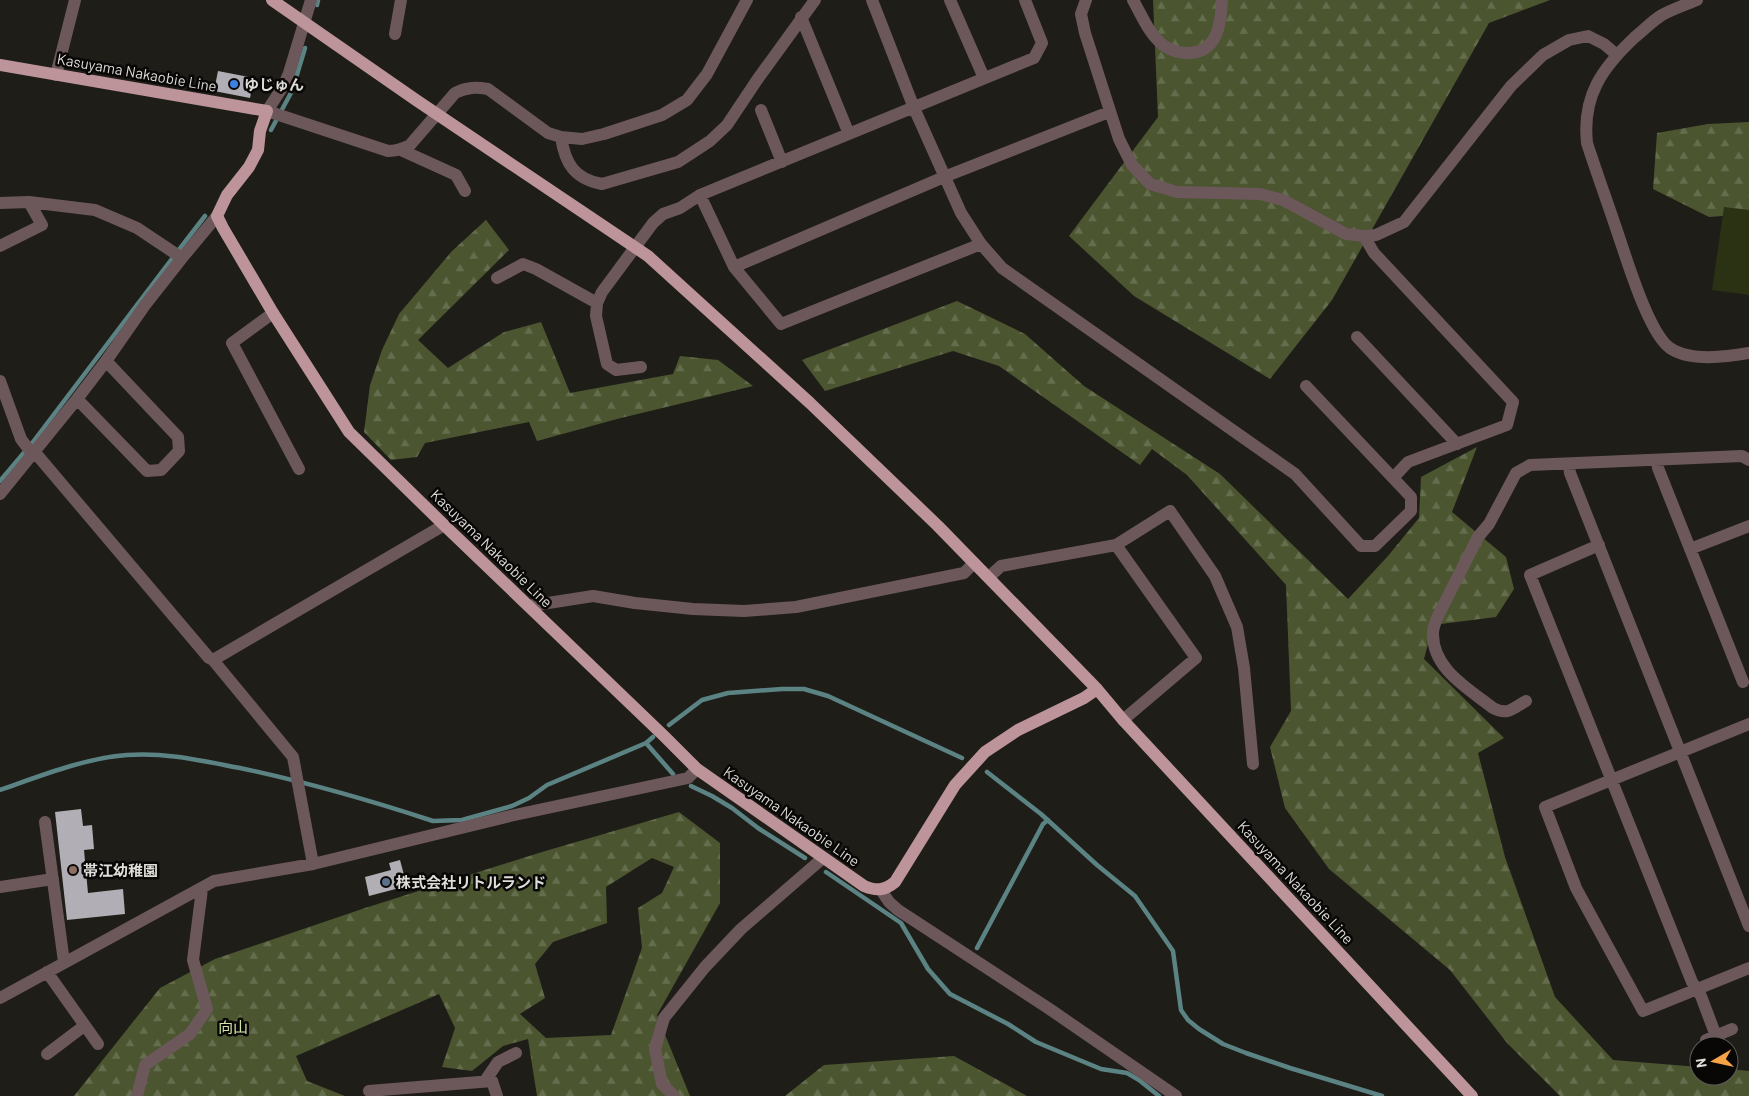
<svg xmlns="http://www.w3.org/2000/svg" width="1749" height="1096" viewBox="0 0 1749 1096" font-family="Barlow,'Noto Sans JP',sans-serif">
	<defs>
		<pattern id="forest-firs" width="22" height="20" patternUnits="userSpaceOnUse" patternTransform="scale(1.25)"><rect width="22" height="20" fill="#4b5530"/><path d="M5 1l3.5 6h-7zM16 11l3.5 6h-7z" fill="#646d4d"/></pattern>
	</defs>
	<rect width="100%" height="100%" fill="#1f1d18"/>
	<path fill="url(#forest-firs)" fill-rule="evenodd" d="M 1153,0 L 1550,0 L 1489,23 L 1332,300 L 1270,379 L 1134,296 L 1069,236 L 1158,117 Z
		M 1749,122 L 1749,214 L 1709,217 L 1653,189 L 1657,133 L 1708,124 Z
		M 486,220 L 509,250 L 418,340 L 448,368 L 504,332 L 541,322 L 570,393 L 673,374 L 680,356 L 718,360 L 753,386 L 617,419 L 537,441 L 529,422 L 425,443 L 417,457 L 391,460 L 364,432 L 370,385 L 382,350 L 399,314 L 452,251 Z
		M 957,301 L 1025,334 L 1084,386 L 1220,474 L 1348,599 L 1388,556 L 1419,518 L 1421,477 L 1477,447 L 1452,512 L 1506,557 L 1514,589 L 1496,617 L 1433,625 L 1424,659 L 1504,738 L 1478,753 L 1505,857 L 1555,997 L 1613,1060 L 1699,1067 L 1699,1076 L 1729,1076 L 1729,1069 L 1749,1071 L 1749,1096 L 1560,1096 L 1507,1043 L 1450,970 L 1329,869 L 1285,808 L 1270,747 L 1291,711 L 1286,585 L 1187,475 L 1152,449 L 1140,465 L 999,366 L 953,351 L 825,391 L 802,360 Z
		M 679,812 L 720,843 L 720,903 L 657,1015 L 690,1096 L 537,1096 L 528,1039 L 503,1046 L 472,1071 L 442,1067 L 455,1028 L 439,994 L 296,1056 L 307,1081 L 345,1096 L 74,1096 L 160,988 L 215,959 L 365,908 L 542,852 ZM 652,858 L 674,867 L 662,893 L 638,908 L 642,948 L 611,1035 L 546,1038 L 520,1014 L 545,998 L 535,964 L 553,942 L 607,923 L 606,887 Z
		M 954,1056 L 1027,1096 L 785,1096 L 824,1065 Z"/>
	<path fill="#2b3214" d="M 1724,207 L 1749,210 L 1749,295 L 1712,290 Z"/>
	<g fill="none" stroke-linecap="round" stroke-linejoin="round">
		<path stroke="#5c8384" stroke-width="4.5" d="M 317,5 L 318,0
			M 271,130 L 292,91 L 305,48
			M 0,481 L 33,442 L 171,260 L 205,216
			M 669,725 L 702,700 L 728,693 L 782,689 L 804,689 L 828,696 L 962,758
			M 646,743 L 673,774
			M 987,772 L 1041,814 L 1097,865 L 1135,896 L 1173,951 L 1181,1010 L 1188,1020 L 1199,1029 L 1223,1044 L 1246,1053 L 1290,1068 L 1382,1096
			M 691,786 L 712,796 L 732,808 L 758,828 L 805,858
			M 0,790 C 40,776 85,758 127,755 C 165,752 203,761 240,768 C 306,782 369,800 433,821 L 462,820 L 512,806 L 529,798 L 547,785 L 646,743 L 653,737
			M 826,872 L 901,923 L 928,969 L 950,994 L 1008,1024 L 1036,1042 L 1101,1069 L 1127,1073 L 1139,1080 L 1159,1096
			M 977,948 L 1043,824 L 1048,820"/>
	</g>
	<path fill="#b2aeb5" d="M 218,71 L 254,78 L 250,98 L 214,91 Z
		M 81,809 L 83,826 L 92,825 L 94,849 L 84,850 L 88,893 L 123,889 L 125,914 L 67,920 L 55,812 Z
		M 400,860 L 407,886 L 369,896 L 365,877 L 391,870 L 389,863 Z"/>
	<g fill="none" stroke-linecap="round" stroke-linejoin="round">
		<path stroke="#6c585b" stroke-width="12" d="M 311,0 L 289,73 L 284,85 L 267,111 L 388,151 C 397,151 402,149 410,145 L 455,93 C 467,87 476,87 488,89 L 548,133 L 561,137 L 582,139 L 604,134 L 662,115 L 687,100 L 707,74 L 747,0
			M 872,0 L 914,108 L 961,213 L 981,244 L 1002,268 L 1295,474 L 1361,546 L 1375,546 L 1411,511 L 1411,497 L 1306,386
			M 950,0 L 984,78
			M 1086,0 L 1081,14 L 1085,33 L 1119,139 L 1132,165 L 1150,184 L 1177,192 L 1260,194 L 1283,200 L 1346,234 L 1364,236 L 1376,235 L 1404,222 L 1511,86 L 1543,55 L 1569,40 L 1588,36 L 1604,44 L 1617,55
			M 1133,0 C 1142,16 1149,34 1163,45 C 1171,51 1180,53 1189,53 C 1218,52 1221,23 1222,0
			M 1697,0 C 1685,5 1673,9 1662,15 C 1652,21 1644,30 1635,37 C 1602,68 1582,96 1587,143 C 1597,174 1608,204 1618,234 C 1627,260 1649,334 1670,348 C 1690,362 1727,357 1749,353
			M 801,17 L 849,134
			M 395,34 L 401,0
			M 56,75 L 75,0
			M 761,110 L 782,162
			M 561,137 C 565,163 574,179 602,184 L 678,162 L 710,141 L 727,125 L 757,80 L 815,0
			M 401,150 L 456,175 L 465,191
			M 29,202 L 95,210 L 137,228 L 182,258
			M 0,203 L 29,202 L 42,225 L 0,246
			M 1364,236 L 1374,253 L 1513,402 L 1507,425 L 1408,462 L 1394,477
			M 981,244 L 781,324 L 734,267 L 700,195 L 1034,58 L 1042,43 L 1025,0
			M 734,267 L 944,177 L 1109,112
			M 497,278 L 523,264 L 536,269 L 597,303
			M 273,313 L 232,343 L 299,469
			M 1357,337 L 1457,444
			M 641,367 L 616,370 L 607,364 L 596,316 L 597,303 L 602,292 L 653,223 L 663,214 L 680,208 L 700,195
			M 0,381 L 21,439 L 30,451 L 38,456 L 209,658 L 213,660 L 293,757 L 313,864
			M 77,399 L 147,471 L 161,470 L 179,451 L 178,437 L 106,361
			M 1657,460 L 1658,468 L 1743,682
			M 1569,464 L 1570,473 L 1749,926
			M 0,494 L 77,399 L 106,361 L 145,305 L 182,258 L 217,216
			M 1116,545 L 1170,511 L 1215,576 L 1237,627 L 1244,668 L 1253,764
			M 1599,545 L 1530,575 L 1692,982 L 1701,996 L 1716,1036
			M 1690,549 L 1749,526
			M 989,577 L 1001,566 L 1116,545 L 1196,658 L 1123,720
			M 529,606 L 593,596 L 635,603 L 693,609 L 744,611 L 796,607 L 964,573 L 974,563
			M 213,660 L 444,525
			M 1526,701 C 1513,708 1508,716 1493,708 C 1469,689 1432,669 1433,633 C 1433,628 1435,623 1437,618 L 1478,537 L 1489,524 L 1516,473 L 1530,465 L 1742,456 L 1749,460
			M 1749,724 L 1545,807 L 1576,888 L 1643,1011 L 1749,968
			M 45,822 L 64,962
			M 0,887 L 53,879
			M 881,890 L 889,902 L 898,910 L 1048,1008 L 1176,1096
			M 47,972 L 98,1044
			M 0,998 L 214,881 L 313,864 L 510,816 L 688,778 L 697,769
			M 1706,1040 L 1732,1029
			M 47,1054 L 84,1026
			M 485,1081 L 498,1062 L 516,1053
			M 369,1091 L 492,1081 L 497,1096
			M 137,1096 L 145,1065 L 190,1034 L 207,1009 L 193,960 L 202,889
			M 674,1096 L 662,1084 L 655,1049 L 664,1018 L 705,967 L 741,929 L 823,858"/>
		<path stroke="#bc9499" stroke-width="12" d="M 272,0 L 416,100 L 648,256 L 810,403 L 938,526 L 1097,689 L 1123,720 L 1472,1096
			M 0,65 L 267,111 L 260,131 L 258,150 L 249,167 L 227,195 L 217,216 L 223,228 L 273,313 L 349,432 L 444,525 L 664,736 L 697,769 L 864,886 C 876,891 884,891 895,882 L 955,785 L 985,752 L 1018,730 L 1084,698 L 1097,689"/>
	</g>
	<circle fill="#3f7fe0" stroke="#080706" stroke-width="2" cx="234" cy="84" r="5"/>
	<circle fill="#8d6e63" stroke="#080706" stroke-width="2" cx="73" cy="870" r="5"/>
	<circle fill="#5c6f8a" stroke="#080706" stroke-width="2" cx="386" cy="882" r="5"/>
	<g text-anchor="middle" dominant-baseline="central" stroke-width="5" stroke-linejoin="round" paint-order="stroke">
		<g font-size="15" fill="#deddd9" stroke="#080706">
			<text transform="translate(137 72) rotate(10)">Kasuyama Nakaobie Line</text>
			<text transform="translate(492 548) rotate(44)">Kasuyama Nakaobie Line</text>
			<text transform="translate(792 816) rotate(35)">Kasuyama Nakaobie Line</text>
			<text transform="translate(1296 882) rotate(47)">Kasuyama Nakaobie Line</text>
		</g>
		<g font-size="15" font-weight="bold" fill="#deddd9" stroke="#080706" text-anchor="start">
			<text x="244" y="84">ゆじゅん</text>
			<text x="83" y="870">帯江幼稚園</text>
			<text x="396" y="882">株式会社リトルランド</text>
		</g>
		<g font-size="15" fill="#d2e4a3" stroke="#080706">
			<text x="233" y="1027">向山</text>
		</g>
	</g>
	<g transform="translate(1714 1061) rotate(261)"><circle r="24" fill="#080706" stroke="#5e5d5a"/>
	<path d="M0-4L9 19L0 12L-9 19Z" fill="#f6a247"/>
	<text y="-8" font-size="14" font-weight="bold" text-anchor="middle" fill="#deddd9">N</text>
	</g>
</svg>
